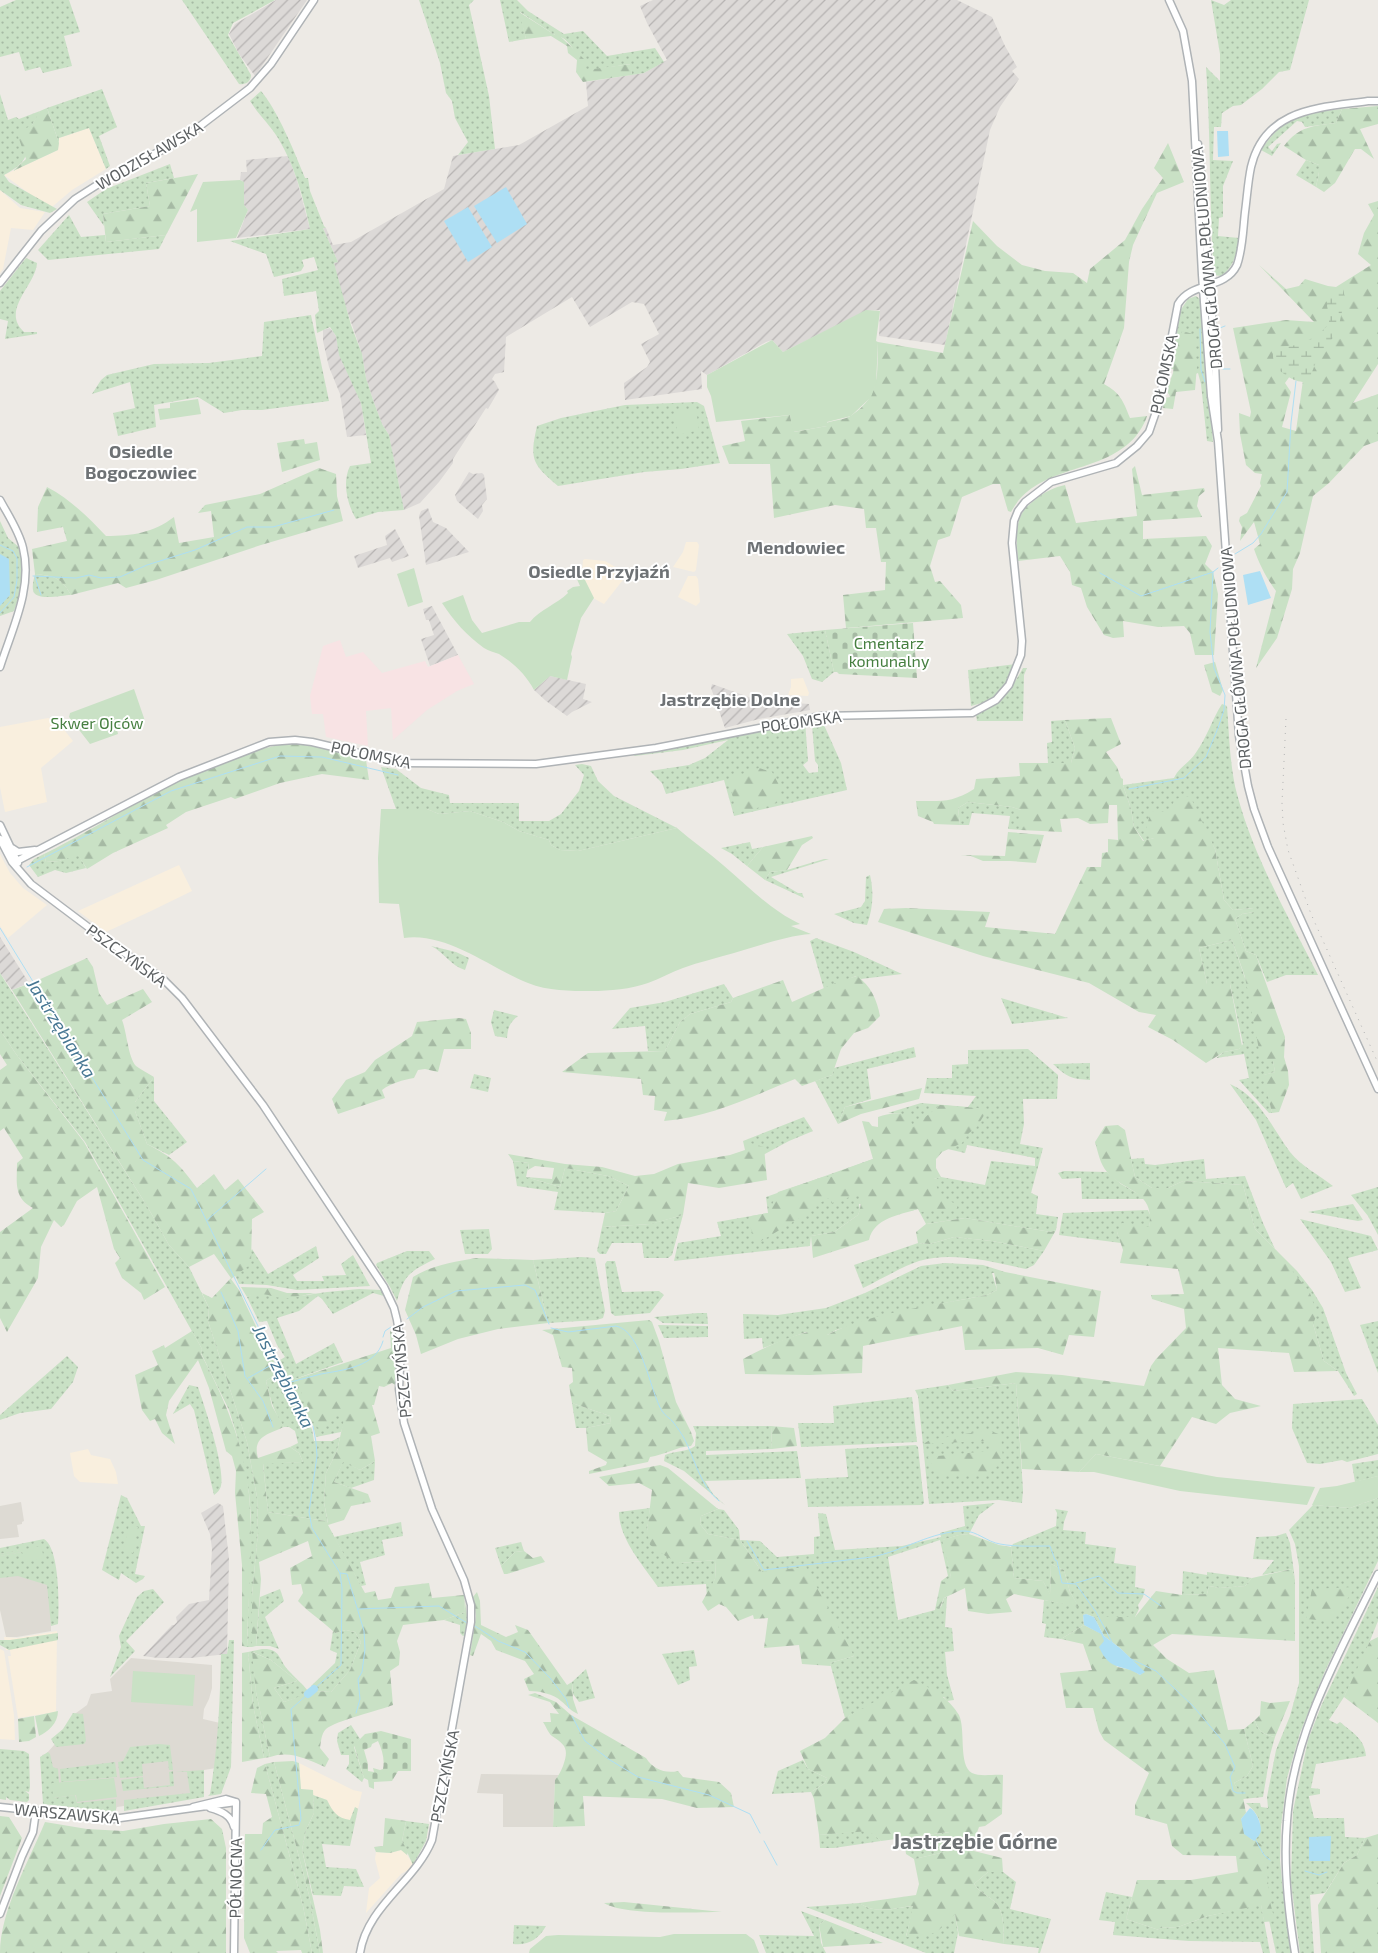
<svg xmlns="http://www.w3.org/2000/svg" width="1378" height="1953" viewBox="0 0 1378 1953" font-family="'Exo 2',sans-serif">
	<defs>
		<pattern id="industrial-furrows" width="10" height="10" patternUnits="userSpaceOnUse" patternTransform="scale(1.25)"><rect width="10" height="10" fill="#dcd9d7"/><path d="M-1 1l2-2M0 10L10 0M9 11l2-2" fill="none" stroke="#b6b3b2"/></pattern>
		<pattern id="grass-dots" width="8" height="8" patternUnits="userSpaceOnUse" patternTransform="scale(1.25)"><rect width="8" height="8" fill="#c9e1c5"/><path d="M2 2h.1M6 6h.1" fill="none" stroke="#a6baa4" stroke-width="1.8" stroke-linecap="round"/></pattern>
		<pattern id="forest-firs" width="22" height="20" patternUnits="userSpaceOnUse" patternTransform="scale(1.25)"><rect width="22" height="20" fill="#c9e1c5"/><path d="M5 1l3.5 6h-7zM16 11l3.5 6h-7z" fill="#a6baa4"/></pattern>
		<pattern id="wetland-marsh" width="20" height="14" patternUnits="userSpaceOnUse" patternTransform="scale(1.25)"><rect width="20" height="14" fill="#c9e1c5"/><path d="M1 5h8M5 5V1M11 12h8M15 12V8" fill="none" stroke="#a6baa4"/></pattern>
		<pattern id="cemetery-stones" width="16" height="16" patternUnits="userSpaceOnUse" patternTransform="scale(1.25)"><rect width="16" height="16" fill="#c9e1c5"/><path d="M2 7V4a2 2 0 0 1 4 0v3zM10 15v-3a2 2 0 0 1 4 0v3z" fill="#a6baa4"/></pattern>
	</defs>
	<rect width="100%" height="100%" fill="#edeae5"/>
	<path fill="#f9efde" d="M 89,128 L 106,169 L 72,190 L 52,207 L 34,197 L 4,175 L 58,150 L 59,138 Z
		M 0,190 L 20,208 L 45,212 L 33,230 L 11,228 L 3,269 L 0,273 Z
		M 686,542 L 697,542 L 699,545 L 696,570 L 694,572 L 673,567 L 683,552 Z
		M 585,559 L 605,561 L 626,573 L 626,576 L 604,604 L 593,598 L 582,574 L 583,560 Z
		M 688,576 L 696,576 L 698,579 L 700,602 L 696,606 L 678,597 Z
		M 803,678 L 809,693 L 808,696 L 788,695 L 791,687 L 791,679 Z
		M 48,718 L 58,722 L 73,741 L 41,768 L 47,802 L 5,812 L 0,787 L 0,727 Z
		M 0,854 L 10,873 L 23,888 L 47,905 L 8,938 L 0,926 Z
		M 179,865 L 192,891 L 151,911 L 106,932 L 78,911 Z
		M 88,1449 L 91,1455 L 110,1459 L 116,1472 L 118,1484 L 80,1482 L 74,1476 L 70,1453 Z
		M 57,1631 L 56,1712 L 18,1718 L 8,1656 L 11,1656 L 10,1650 L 6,1650 L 4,1637 L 17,1638 Z
		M 0,1649 L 4,1651 L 14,1715 L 15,1740 L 0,1739 Z
		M 299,1763 L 353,1790 L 362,1792 L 358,1809 L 355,1807 L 350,1820 L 342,1819 L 333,1813 L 327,1800 L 313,1795 L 312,1790 L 301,1789 Z
		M 401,1850 L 405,1852 L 413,1864 L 408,1870 L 401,1874 L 366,1913 L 369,1888 L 380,1878 L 375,1859 L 376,1852 L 390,1853 Z"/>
	<path fill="url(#industrial-furrows)" d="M 276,0 L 307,0 L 255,76 L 239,54 L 229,34 L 235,24 Z
		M 653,0 L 957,0 L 992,17 L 1005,46 L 1017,67 L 1012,71 L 1019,79 L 1000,107 L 990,130 L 945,345 L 879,336 L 880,310 L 866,311 L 783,352 L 772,340 L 766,342 L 707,375 L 701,371 L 702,389 L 625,400 L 624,383 L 647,367 L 650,362 L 641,344 L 659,334 L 644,304 L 632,302 L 590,327 L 572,297 L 506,337 L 504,372 L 495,374 L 492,379 L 495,382 L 499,390 L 488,409 L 486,408 L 453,459 L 453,463 L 439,482 L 420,503 L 404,510 L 389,435 L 382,424 L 373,400 L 366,378 L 362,354 L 339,287 L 334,263 L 338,262 L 323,228 L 326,228 L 333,245 L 351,242 L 444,189 L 453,156 L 519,145 L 588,106 L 586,82 L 644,73 L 667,60 L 647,23 L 640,6 Z
		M 288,156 L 297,180 L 310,229 L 237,238 L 248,210 L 244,205 L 244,182 L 240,180 L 241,172 L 247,172 L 246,160 Z
		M 330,328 L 336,336 L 340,355 L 361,403 L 366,435 L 347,437 L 340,394 L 329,367 L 323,341 L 323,330 Z
		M 469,472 L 473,474 L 482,473 L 484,475 L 487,499 L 482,505 L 483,511 L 478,519 L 457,501 L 455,495 Z
		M 428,508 L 433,522 L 446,528 L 469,552 L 426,565 L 419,516 L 421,511 Z
		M 395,529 L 409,556 L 392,562 L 390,558 L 358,568 L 354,556 L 387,545 L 385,536 Z
		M 432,606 L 458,655 L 430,666 L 421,639 L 434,635 L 429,620 L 426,620 L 423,609 Z
		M 550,676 L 586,684 L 583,699 L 592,702 L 572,712 L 567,716 L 546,701 L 534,690 Z
		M 712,684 L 757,700 L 809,704 L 810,710 L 759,719 L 725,728 L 711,688 Z
		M 0,937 L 29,983 L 12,990 L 0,973 Z
		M 218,1503 L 223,1506 L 229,1559 L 227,1654 L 191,1658 L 158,1658 L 143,1656 L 172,1625 L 174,1625 L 177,1622 L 176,1617 L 189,1604 L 209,1600 L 212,1549 L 210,1534 L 201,1513 Z"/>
	<path fill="#dddad3" d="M 21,1502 L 24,1521 L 22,1522 L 22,1524 L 17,1525 L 19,1537 L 0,1539 L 0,1506 Z
		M 41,1543 L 50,1570 L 51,1631 L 17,1637 L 6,1637 L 0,1610 L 0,1552 Z
		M 131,1658 L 212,1665 L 212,1688 L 209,1699 L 204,1709 L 203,1719 L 220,1723 L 216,1768 L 204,1770 L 204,1794 L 125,1809 L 124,1806 L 117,1807 L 116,1810 L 47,1802 L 42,1755 L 46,1754 L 55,1744 L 72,1716 L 87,1705 L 91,1694 L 112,1691 L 110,1679 Z
		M 481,1774 L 559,1775 L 555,1780 L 553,1827 L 503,1827 L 503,1794 L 477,1793 Z"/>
	<path fill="#f8e3e4" d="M 340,640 L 346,657 L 363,652 L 382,673 L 425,661 L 428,667 L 458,655 L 474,684 L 457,691 L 427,710 L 393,740 L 391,708 L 366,711 L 368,746 L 326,737 L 323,714 L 312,714 L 310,696 L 323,646 Z"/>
	<path fill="url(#grass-dots)" fill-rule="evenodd" d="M 16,0 L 69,0 L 80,32 L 64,36 L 72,66 L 43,73 L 40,67 L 25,71 L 19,52 L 0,57 L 0,7 Z
		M 182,0 L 275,0 L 233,23 L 228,35 L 251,75 C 251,82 245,85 239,84 Z
		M 419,0 L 474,0 L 469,5 L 489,96 L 495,149 L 458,155 L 468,142 L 455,118 L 452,101 L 446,93 L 440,63 Z
		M 500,0 L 517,0 L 528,11 L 564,34 L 583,31 L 607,56 L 655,48 L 664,62 L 644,73 L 632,75 L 630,64 L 585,71 C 578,58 571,38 555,35 L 520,12 L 526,39 L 509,42 Z
		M 1211,0 L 1224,5 L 1231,0 L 1309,0 L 1290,70 L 1279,72 L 1262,89 L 1241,105 L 1233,106 L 1222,113 L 1221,127 L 1214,127 L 1213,160 L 1233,161 L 1223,186 L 1223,217 L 1219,218 L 1218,236 L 1239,238 C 1237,253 1234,267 1221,276 L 1214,275 C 1209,206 1211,137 1206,67 L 1220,81 L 1220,54 Z
		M 102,89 L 117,127 L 99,136 L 110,166 L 106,169 L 89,128 L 59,138 L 59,143 L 47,108 Z
		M 261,91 C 278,111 295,153 305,178 L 308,178 L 310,191 L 324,226 L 326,228 L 323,228 L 338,262 L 334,263 L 351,325 L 362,354 L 366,378 L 373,400 L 382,424 L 389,435 L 404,510 L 378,512 L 356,519 C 347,504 342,482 350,466 L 371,463 L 361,403 L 339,355 L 336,336 L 330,327 L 317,333 L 315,315 L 319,311 L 316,291 L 284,296 L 282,279 L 318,270 L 314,257 L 302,260 L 304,266 L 301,271 L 274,277 L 266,254 L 230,241 L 310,229 C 303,197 295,166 278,138 C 270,125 258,114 250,101 Z
		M 0,94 L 8,120 L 16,117 L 19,119 L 40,111 C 38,117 35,120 32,125 C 22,152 36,158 4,175 L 9,182 L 57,209 L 50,213 L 21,205 L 0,190 Z
		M 1342,109 L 1336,123 L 1305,127 L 1302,122 L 1297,121 L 1268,147 L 1272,151 L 1277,144 L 1281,143 L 1272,156 L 1261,150 C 1285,115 1303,113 1342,109 Z
		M 1306,160 L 1319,165 L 1319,172 L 1316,187 L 1296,175 Z
		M 170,164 L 174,178 L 146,183 L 150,206 L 103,214 L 104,226 L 87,202 L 106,189 Z
		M 69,215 L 81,237 L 105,235 L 106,242 L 166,235 L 159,249 L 48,260 L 38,250 Z
		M 26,258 L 37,263 C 36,285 0,310 24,332 L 37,332 L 37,334 L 5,339 L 8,321 L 0,319 L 0,291 Z
		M 1196,296 L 1201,300 L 1213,442 L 1207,441 L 1201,384 L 1198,373 L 1193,375 L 1169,368 L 1180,311 L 1188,299 Z
		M 311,315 L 329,401 L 262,410 L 242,410 L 224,413 L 198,397 L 154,405 L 156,427 L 118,436 L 113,413 L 135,408 L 130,382 L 92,394 L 101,380 L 107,375 L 154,364 L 209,363 L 262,356 L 264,322 Z
		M 697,402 L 704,406 L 720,463 L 681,469 L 644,472 L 558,486 C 533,464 529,461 537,426 L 561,418 L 625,405 Z
		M 0,521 L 8,538 L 20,548 L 23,566 L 21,590 L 14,611 L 0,616 Z
		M 35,574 C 54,576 61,577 71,595 C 62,595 35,602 33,590 C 32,585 34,578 35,574 Z
		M 825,630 L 834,672 L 822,682 L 812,679 L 803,656 L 787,634 Z
		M 1016,664 C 1006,688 997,700 971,706 L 968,670 Z
		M 1023,668 L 1027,668 L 1024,675 L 1023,721 L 977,721 L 976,715 C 1001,702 1010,692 1023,668 Z
		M 1222,704 L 1227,706 C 1229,732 1230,769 1237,794 C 1254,858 1288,916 1318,975 L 1286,975 L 1267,982 L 1256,955 L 1246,951 L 1235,919 L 1242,914 L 1254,912 L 1253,908 L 1233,910 L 1224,900 L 1215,849 L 1201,823 L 1169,812 L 1154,838 L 1144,841 L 1134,827 L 1131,809 L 1123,785 L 1174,778 C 1179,767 1189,763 1195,754 C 1207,738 1212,719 1222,704 Z
		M 1065,720 L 1075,748 L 1071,763 L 1048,763 L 1047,743 L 1052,742 L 1051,721 Z
		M 805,721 L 808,761 L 803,765 L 809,773 L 818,772 L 818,765 L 815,761 L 812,725 L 816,722 L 824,725 L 841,763 L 847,790 L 734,816 L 724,780 L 666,794 L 662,783 L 650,771 L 689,765 L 705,758 L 728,740 L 683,750 L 635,756 L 632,754 Z
		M 582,764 L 591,766 L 598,781 L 614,796 L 677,828 L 578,851 L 560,850 L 551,845 L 549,840 L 519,831 L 503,822 L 470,811 L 439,814 L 427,809 L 396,809 L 381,767 L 396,769 L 421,788 L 449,795 L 450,803 L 519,803 L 519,821 L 549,821 L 561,814 L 579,791 L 584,775 L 575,765 Z
		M 968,802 L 1012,807 L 1021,810 L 1021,830 L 1008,829 L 1010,816 L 972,813 L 969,825 L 960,825 L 958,808 Z
		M 750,842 L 752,849 L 763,847 L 747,866 L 732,854 L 721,848 Z
		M 44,854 L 46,862 L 59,861 L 78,854 L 86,868 L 66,873 L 55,870 L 38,877 L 29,865 L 34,859 Z
		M 824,859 L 829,859 L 771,877 L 798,893 L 802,893 L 804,898 L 765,880 L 770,872 L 787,870 Z
		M 870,875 C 874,893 873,908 867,925 L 854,923 L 834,914 L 861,907 L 865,901 L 866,877 Z
		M 816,938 L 854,952 L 902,974 L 861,979 L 856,976 L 824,989 L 810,941 Z
		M 1232,940 L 1273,1060 L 1275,1072 L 1264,1075 L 1272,1113 L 1269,1113 L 1239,1080 L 1249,1078 L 1244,1054 L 1216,1058 L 1224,1052 L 1239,1049 L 1243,1044 L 1230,984 L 1207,984 L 1199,948 Z
		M 431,946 L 456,952 L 469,958 L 465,970 C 451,966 444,952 431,946 Z
		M 0,973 L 147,1206 L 169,1245 L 189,1267 L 209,1308 L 208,1321 L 247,1442 L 257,1497 L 258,1532 L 252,1596 L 252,1647 L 247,1647 L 251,1517 L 249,1493 L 237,1436 L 229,1410 L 201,1353 L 202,1349 L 85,1142 L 16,1054 L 0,1030 Z
		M 724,984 L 733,998 L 731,1002 L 690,1014 L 680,1022 L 665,1051 L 648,1051 L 645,1026 L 612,1029 L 630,1008 L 665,1002 Z
		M 1001,998 L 1068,1018 L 1012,1024 Z
		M 494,1010 L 518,1016 C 509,1023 508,1028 507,1038 L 495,1036 L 491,1022 Z
		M 914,1047 L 916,1057 L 867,1069 L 871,1099 L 845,1107 L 838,1124 L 815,1081 L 832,1075 L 834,1068 Z
		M 1028,1049 L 1058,1075 L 1057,1099 L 1023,1099 L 1024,1124 L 1020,1144 L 1043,1148 L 1031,1193 L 1038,1196 L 1036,1214 L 1058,1217 L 1056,1230 L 1051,1232 L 965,1218 L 926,1224 L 918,1209 L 911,1211 L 859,1204 L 860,1210 L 858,1215 L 834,1232 L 811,1236 L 810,1246 L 674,1261 L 678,1243 L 721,1236 L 717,1222 L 768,1213 L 766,1197 L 884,1155 L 902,1114 L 888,1113 L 921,1103 L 968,1107 L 976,1096 L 924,1093 L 927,1078 L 952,1078 L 952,1065 L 968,1064 L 968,1050 ZM 967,1145 L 1035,1158 L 1035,1166 L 991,1161 L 985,1185 L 941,1177 L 934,1179 L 925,1153 L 939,1147 L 965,1153 Z
		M 1090,1063 L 1090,1080 C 1071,1079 1067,1077 1053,1064 Z
		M 474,1074 L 491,1078 L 488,1092 L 470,1088 Z
		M 154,1077 L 154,1101 L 187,1142 L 169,1155 L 147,1144 L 135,1111 L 135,1102 Z
		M 1230,1084 C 1260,1097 1272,1128 1290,1152 C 1301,1166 1319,1175 1333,1186 L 1301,1199 L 1293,1183 L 1286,1188 L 1256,1120 Z
		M 804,1117 L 813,1131 L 789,1141 L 763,1155 L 743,1141 Z
		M 1144,1158 L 1145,1164 L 1155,1165 L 1204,1159 L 1206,1179 L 1245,1176 L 1263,1223 L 1275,1249 L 1297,1271 L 1312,1290 L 1323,1308 L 1346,1373 L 1357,1394 L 1354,1396 L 1338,1371 L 1324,1361 L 1313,1324 L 1275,1249 L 1255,1229 L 1243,1185 L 1183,1181 L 1168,1188 L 1152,1188 L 1135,1177 L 1131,1159 Z
		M 513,1161 L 529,1163 L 526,1177 L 560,1187 L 565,1168 L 608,1176 L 629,1186 L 616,1211 L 605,1213 L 554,1210 L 558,1192 L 517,1186 Z
		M 1064,1171 L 1107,1172 L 1121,1184 L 1142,1196 L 1144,1199 L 1082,1199 L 1081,1178 L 1062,1179 L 1058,1173 Z
		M 1378,1187 L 1378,1235 L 1368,1216 L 1351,1195 Z
		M 1353,1204 L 1363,1220 L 1358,1221 L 1308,1212 Z
		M 1148,1210 L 1151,1217 L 1149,1227 L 1117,1232 L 1121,1243 L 1059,1235 L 1063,1213 Z
		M 683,1215 L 672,1255 L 668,1258 L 644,1258 L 642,1243 L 612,1243 L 606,1254 L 600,1254 L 597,1251 L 602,1227 L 650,1224 Z
		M 1300,1219 L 1371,1236 L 1378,1250 L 1348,1258 L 1361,1288 L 1345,1292 L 1331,1262 Z
		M 489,1229 L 492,1249 L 488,1254 L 465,1254 L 460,1230 Z
		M 954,1237 L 992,1241 L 1044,1251 L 1034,1265 L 1026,1269 C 994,1262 952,1251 919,1261 C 901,1267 880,1280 863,1288 L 854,1265 L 918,1243 L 930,1244 Z
		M 316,1246 L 319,1258 L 293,1275 L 297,1281 L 324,1281 L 322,1276 L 346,1275 L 341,1264 L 353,1255 L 370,1286 L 297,1290 L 267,1285 L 239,1284 L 232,1269 L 245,1261 L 252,1249 L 268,1274 Z
		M 407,1251 L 429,1251 L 435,1259 C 411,1271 404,1274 397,1301 L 390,1287 L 376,1265 L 377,1263 Z
		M 581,1257 L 595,1258 L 605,1311 L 603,1318 L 597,1320 L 548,1323 L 533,1260 Z
		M 607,1261 L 615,1261 L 622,1292 L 659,1291 L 664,1295 L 650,1313 L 615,1316 L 611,1313 L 605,1264 Z
		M 945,1263 L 983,1265 L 1005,1272 L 992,1273 L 997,1290 L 987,1295 L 934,1305 L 836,1330 L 827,1335 L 806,1332 L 763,1348 L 762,1338 L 744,1339 L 743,1314 L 778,1315 L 826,1308 L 865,1293 L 921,1266 Z
		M 359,1289 L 381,1290 L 384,1296 L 373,1293 L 333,1314 L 322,1299 L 318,1296 L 299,1311 L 277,1318 L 296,1364 L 334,1343 L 343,1362 L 295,1379 L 328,1418 L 337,1414 L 346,1418 L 341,1432 L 316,1437 L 313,1425 L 303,1415 L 282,1372 L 280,1372 L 302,1418 L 312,1429 L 314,1441 L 332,1441 L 340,1437 L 337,1451 L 326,1473 L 324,1502 L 328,1524 L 325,1521 L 268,1512 L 263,1463 L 303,1462 L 299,1453 L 290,1447 L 298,1443 L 295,1431 L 289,1427 L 284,1427 C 274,1413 270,1398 266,1381 L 279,1371 L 275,1363 L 285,1357 L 277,1345 L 267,1321 L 259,1322 L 247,1297 L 254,1293 L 262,1293 L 286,1298 L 327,1292 Z
		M 698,1313 L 707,1313 L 708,1324 L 663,1323 L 654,1317 Z
		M 1378,1321 L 1378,1373 L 1360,1325 Z
		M 658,1325 L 708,1326 L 708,1337 L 664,1338 Z
		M 67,1356 L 78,1367 L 73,1382 L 51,1409 L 20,1413 L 0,1420 L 0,1415 Z
		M 1016,1383 L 1023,1490 L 1022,1503 L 999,1500 L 929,1504 L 918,1396 L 915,1390 L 948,1385 L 953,1391 Z
		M 189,1385 L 198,1387 C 205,1408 225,1466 221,1486 C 220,1490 217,1493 214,1495 L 194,1410 L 190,1404 L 173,1414 Z
		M 912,1397 L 917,1442 L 801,1447 L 798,1423 L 834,1423 L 833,1406 Z
		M 1362,1399 L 1378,1425 L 1378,1454 L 1347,1462 L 1342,1460 L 1320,1464 L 1307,1463 L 1292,1428 L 1293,1404 Z
		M 572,1403 L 610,1416 L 611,1423 L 586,1428 L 576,1428 Z
		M 693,1426 L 771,1426 L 772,1449 L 706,1451 L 706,1455 L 797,1451 L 801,1478 L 705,1481 L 713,1494 L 726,1506 L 684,1471 L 664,1461 L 665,1455 C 674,1451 687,1452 695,1446 L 696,1433 Z
		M 916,1445 L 918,1447 L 924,1503 L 922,1505 L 808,1507 L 805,1479 L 848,1477 L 845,1449 Z
		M 1378,1460 L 1378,1476 L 1355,1482 L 1352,1464 Z
		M 343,1461 L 360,1470 L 375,1461 L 374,1480 L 351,1488 L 334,1482 Z
		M 121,1495 L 127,1498 L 141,1526 L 145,1526 L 135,1574 L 145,1576 L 143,1579 L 136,1583 L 121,1573 L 119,1580 L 102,1570 Z
		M 1378,1498 L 1378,1561 L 1325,1671 L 1300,1733 L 1287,1778 L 1281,1826 L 1280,1860 L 1283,1891 L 1292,1953 L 1276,1953 L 1266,1906 L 1251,1864 L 1264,1847 L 1254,1841 C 1266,1827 1259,1814 1246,1803 L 1260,1803 L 1261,1807 L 1268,1808 L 1267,1797 L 1276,1750 L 1290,1716 L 1299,1683 L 1299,1566 L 1295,1544 L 1289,1530 L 1313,1505 L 1350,1508 Z
		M 995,1503 L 979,1515 L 969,1534 L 959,1535 L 943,1540 L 951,1577 L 938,1602 L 938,1608 L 941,1607 L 944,1598 L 947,1597 L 945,1627 L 952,1628 L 954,1651 L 945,1652 L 947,1675 L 954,1700 L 947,1701 L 944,1697 L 871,1705 L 845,1718 L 830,1663 L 854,1656 L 762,1572 L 740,1540 L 708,1534 L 700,1524 L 701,1516 L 718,1509 L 724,1510 L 739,1530 L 740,1540 L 760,1541 L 777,1557 L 814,1554 L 814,1537 L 820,1536 L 818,1513 L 826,1514 L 835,1550 L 902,1546 L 941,1537 L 940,1533 L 965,1526 L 963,1506 ZM 940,1540 L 948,1576 L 941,1581 L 935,1610 L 898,1620 L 888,1557 Z
		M 650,1508 L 647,1531 L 680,1563 L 716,1560 L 715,1579 L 707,1597 L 706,1584 L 658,1587 C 643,1565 619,1539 619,1512 Z
		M 1055,1509 L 1068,1511 L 1064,1522 L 1063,1530 L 1086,1532 L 1085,1544 L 1116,1548 L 1114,1563 L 1136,1566 L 1135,1587 L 1145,1589 L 1143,1597 L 1138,1605 L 1139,1609 L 1135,1617 L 1094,1617 L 1086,1614 L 1083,1615 L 1084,1625 L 1061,1639 L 1044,1637 L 1046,1624 L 1042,1623 L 1044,1600 L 1078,1606 L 1070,1592 L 1064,1570 L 1051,1564 L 1050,1595 L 1043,1581 L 1014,1578 L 1011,1547 L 1013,1544 L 1056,1526 L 1057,1513 Z
		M 401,1522 L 403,1536 L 382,1540 L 385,1555 L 360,1562 L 366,1585 L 361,1586 L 334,1537 Z
		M 1286,1533 L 1290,1543 L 1295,1580 L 1292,1569 L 1262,1575 L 1274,1560 L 1253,1559 L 1256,1537 L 1276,1536 Z
		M 44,1539 C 60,1549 59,1606 58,1624 L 51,1626 L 47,1585 L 18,1576 L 0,1578 L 0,1556 L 22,1552 L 22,1550 L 0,1554 L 0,1548 Z
		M 521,1542 L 524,1551 L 515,1552 L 501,1566 L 495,1548 Z
		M 1183,1571 L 1207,1575 L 1207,1572 L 1252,1578 L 1245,1586 L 1220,1588 L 1209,1586 L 1207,1594 L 1182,1595 Z
		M 1378,1587 L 1378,1621 L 1361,1663 L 1344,1697 L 1329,1720 L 1337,1724 L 1340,1722 C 1352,1732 1365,1739 1366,1756 L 1316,1764 L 1311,1788 L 1320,1789 L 1320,1794 L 1309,1796 L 1309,1797 L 1314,1818 L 1344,1818 L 1345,1837 L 1365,1838 L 1357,1855 L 1344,1863 L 1325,1893 L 1310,1895 L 1314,1953 L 1300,1953 L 1291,1882 L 1293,1811 L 1308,1740 L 1322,1704 Z
		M 153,1589 L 164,1602 L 126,1641 L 135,1651 L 110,1677 L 121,1647 L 119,1636 L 137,1597 L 144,1591 Z
		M 280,1589 L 284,1601 L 265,1617 L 279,1649 L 270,1646 L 256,1646 L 260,1597 Z
		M 464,1595 L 468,1622 L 466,1635 L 463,1636 L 460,1633 L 460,1625 L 444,1620 L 465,1612 Z
		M 346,1630 L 355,1632 L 361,1642 L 350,1670 L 331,1692 L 315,1691 L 311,1686 L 335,1663 L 337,1653 L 330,1650 L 333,1631 L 335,1633 Z
		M 58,1633 L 58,1640 L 9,1650 L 0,1645 L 0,1640 L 10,1640 Z
		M 229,1640 L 234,1640 L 231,1767 L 221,1794 L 208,1796 L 210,1794 C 218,1747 220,1701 221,1654 L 227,1654 Z
		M 262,1649 C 280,1648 278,1658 288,1670 C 294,1677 302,1683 308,1691 L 303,1696 L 284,1702 L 274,1688 L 297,1681 L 271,1660 L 253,1652 L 256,1692 L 270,1757 L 264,1758 L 253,1705 L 248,1652 Z
		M 694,1650 L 697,1666 L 689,1667 L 690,1680 L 678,1685 L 662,1654 Z
		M 586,1669 L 595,1698 L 579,1702 L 573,1694 L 572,1682 Z
		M 73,1713 L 83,1714 L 86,1741 L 84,1744 L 56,1747 L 51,1739 L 63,1729 Z
		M 1255,1720 C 1258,1732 1263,1734 1275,1737 L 1270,1755 L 1263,1797 L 1243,1799 L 1234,1783 L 1247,1776 L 1253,1766 L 1244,1729 Z
		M 351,1725 L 360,1739 L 354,1747 L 364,1778 L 362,1782 L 346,1769 L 349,1764 L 349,1755 L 341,1755 L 337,1741 L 338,1733 Z
		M 159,1744 L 170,1745 L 173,1770 L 169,1770 L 168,1761 L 142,1764 L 143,1776 L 120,1778 L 118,1762 L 123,1761 L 130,1747 Z
		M 0,1749 L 24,1751 L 29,1754 L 30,1787 L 29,1792 L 25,1791 L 29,1794 L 29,1800 L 27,1802 L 10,1800 L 6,1797 L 6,1800 L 0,1799 Z
		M 48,1752 L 50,1754 L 53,1767 L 58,1769 L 59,1783 L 54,1798 L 75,1795 L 77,1803 L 116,1799 L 116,1812 L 43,1804 L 40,1757 Z
		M 803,1760 L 808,1769 L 827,1778 L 825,1783 L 811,1792 L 772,1794 L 778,1771 Z
		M 115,1762 L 117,1777 L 61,1782 L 60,1769 Z
		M 274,1762 L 309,1895 L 320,1953 L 312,1953 L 303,1906 L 265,1764 Z
		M 204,1770 L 204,1797 L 124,1811 L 124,1800 L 190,1793 L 187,1772 L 175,1772 Z
		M 173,1771 L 174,1786 L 123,1791 L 121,1780 L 143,1777 L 144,1788 L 170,1785 L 169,1772 Z
		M 313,1795 L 327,1800 C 333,1812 337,1818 350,1820 L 355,1807 L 358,1809 L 350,1846 L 322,1844 L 326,1867 L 356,1869 L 364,1887 L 344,1886 L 341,1896 L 313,1895 L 302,1850 L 306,1830 L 314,1813 Z
		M 406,1821 L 429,1824 L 426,1841 L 413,1865 L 402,1841 Z
		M 869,1830 L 881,1841 L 834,1848 L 820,1848 L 819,1835 Z
		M 950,1832 L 954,1850 L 914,1859 L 906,1854 L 904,1838 Z
		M 988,1872 L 1003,1872 L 1016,1882 L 1010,1909 L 1051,1919 L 1040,1953 L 1038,1953 L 1039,1948 L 1004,1944 C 1003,1932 1005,1913 996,1903 C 989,1896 980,1893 974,1884 Z
		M 1106,1892 L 1132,1897 L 1126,1919 L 1159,1930 L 1160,1928 L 1178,1927 L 1208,1916 L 1261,1904 L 1270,1953 L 1263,1953 L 1260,1942 L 1189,1941 L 1113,1935 L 1115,1922 L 1099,1920 Z
		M 859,1903 C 878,1915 892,1908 914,1906 L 906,1936 L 955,1913 L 958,1933 L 954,1953 L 926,1953 L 806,1907 Z
		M 801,1911 L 825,1920 L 819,1925 L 821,1943 L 826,1953 L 766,1953 L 759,1935 L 814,1936 Z
		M 514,1925 L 546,1926 C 539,1939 528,1946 513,1944 Z"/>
	<path fill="url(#forest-firs)" fill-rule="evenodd" d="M 519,12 L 555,35 L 564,34 L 561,37 L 584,59 L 586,70 L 631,64 L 632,75 L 583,82 L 576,72 L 577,60 L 568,53 L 567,46 L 551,36 L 526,39 Z
		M 1378,106 L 1378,124 L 1360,129 L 1374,159 L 1361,149 L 1355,149 L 1335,183 L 1324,192 L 1316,187 L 1319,172 L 1319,165 L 1306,160 L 1284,146 C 1299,126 1313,126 1336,123 L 1342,109 Z
		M 47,108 L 59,143 L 58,150 L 13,171 L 26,159 L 17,133 L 32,125 L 40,111 Z
		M 1168,143 L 1184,182 L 1157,193 L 1133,245 L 1129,262 L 1124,328 L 1104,384 C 1120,393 1123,400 1130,418 L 1147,416 C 1145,423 1140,431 1136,436 C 1102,476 1037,463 1011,512 L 1008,511 L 1000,484 L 993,484 L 962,497 L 950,536 L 938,540 L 930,566 L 935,582 L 940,581 L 961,605 L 963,618 L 846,628 L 843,595 L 885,590 L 886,562 L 881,562 L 876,528 L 866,528 L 864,509 L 835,505 L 774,518 L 770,464 L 729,464 L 722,446 L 745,441 L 741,421 L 790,415 L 794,432 L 827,426 L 826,423 C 834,420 845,420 852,415 C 881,395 877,374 878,342 L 943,353 L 973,221 L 997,246 L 1022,265 L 1045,271 L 1073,273 L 1087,283 L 1090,269 L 1125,240 L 1142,209 L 1163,178 L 1154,168 Z
		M 198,174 L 166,235 L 106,242 L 103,214 L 150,206 L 146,183 Z
		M 1378,201 L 1378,364 L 1353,403 L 1378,394 L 1378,441 L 1364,446 L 1329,483 L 1313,496 L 1300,553 L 1293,569 L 1292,589 L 1277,638 L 1256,668 L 1276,591 C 1267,579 1259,564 1254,549 L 1260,544 L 1254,522 L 1240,541 L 1242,527 L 1239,521 L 1240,517 L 1247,513 L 1261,486 L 1260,483 L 1262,474 L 1255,473 L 1246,465 L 1240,434 L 1239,413 L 1250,417 L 1251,412 L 1233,328 L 1286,320 L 1314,322 L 1259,265 L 1286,289 L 1299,286 L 1305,279 L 1328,286 L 1336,287 L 1371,265 L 1358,254 L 1364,233 L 1374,215 L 1368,204 ZM 1290,376 L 1303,380 L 1296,431 L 1282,427 L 1291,392 L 1285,383 Z
		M 1182,331 L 1193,334 L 1197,366 L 1195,390 L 1176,392 L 1173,409 L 1163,408 L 1165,398 L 1170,397 L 1169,394 L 1166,392 L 1173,373 L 1176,348 Z
		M 304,439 L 305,444 L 317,442 L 320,460 L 282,472 L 277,443 Z
		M 1135,466 L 1142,495 L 1204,488 L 1205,491 L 1199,496 L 1197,506 L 1202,517 L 1143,521 L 1143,539 L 1206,536 L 1212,546 L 1205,564 L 1213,572 L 1218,594 L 1214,655 L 1195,655 L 1190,633 L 1184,626 L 1158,627 L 1123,621 L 1124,637 L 1113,638 L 1104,635 L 1087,607 L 1081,588 L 1072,585 L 1070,572 L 1060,556 L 1018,561 C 1017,545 1014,524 1024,510 C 1027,506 1032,502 1036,499 C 1044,492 1055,487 1065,485 L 1076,523 L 1137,516 L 1132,469 Z
		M 319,468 L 336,474 L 337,496 L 343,521 L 261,545 L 156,580 L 126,588 L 118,583 L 71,595 C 61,577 54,576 35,574 L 32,549 L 67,541 L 63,527 L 37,532 L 38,507 L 47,487 C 69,498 89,518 106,536 C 132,536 153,533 174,517 L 179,543 L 214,537 L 211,511 L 198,513 L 205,505 L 260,494 Z
		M 1215,662 L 1223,690 L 1220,696 L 1212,692 L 1204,665 Z
		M 1111,718 L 1121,744 L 1106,752 L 1117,767 L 1121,778 L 1123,779 L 1123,785 L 1131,809 L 1134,827 L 1143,841 L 1154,838 L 1146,829 L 1151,811 L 1169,812 L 1175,799 L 1190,796 L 1215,849 L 1224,900 L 1233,910 L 1254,908 L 1254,912 L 1242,914 L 1235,919 L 1246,951 L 1256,955 L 1285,1037 L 1284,1057 L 1288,1071 L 1289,1085 L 1279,1112 L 1272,1113 L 1263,1075 L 1275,1072 L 1273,1061 L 1261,1060 L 1245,977 L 1232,940 L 1199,948 L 1207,984 L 1230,984 L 1242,1046 L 1239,1049 L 1224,1052 L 1206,1063 L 1173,1040 L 1148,1027 L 1156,1015 L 1139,1012 L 1089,983 L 983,956 L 878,922 L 884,909 L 906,908 L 990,912 L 985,927 L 1055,934 L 1087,867 L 1101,867 L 1102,853 L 1108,852 L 1108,839 L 1118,840 L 1117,805 L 1109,805 L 1108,823 L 1090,824 L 1078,818 L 1060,819 L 1062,832 L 1021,830 L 1021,810 L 1012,807 L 968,802 L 958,808 L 960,825 L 934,824 L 933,822 L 918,816 L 916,801 C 941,801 952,803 974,789 L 976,779 L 1020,776 L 1019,763 L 1071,763 L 1075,748 L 1065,720 Z
		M 291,743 L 317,747 L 366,760 L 369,780 L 322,774 L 280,783 L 235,799 L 231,797 L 186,812 L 166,825 L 168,828 L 113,853 L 87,869 L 78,855 L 59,861 L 46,862 L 44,854 C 125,814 199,757 291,743 Z
		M 759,768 L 772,772 L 779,785 L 781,802 L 737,813 L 728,779 Z
		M 1008,832 L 1044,835 L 1036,863 L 1010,861 L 983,861 L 971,856 L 960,855 L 1005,856 Z
		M 812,836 L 813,838 L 802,845 L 787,870 L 770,872 L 765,880 L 747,866 L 763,847 Z
		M 87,958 L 93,967 L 99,993 L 107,1005 L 143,989 L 152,1002 L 122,1020 C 127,1033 128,1057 136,1066 C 141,1070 148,1073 154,1077 L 135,1102 L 135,1111 L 147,1144 C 174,1158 179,1164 197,1188 L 214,1174 L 225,1190 L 238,1179 L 264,1212 L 252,1219 L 251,1264 L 231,1279 L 239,1290 L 261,1337 L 279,1371 L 266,1381 L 272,1406 L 284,1427 C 268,1434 252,1437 258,1458 L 290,1447 L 299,1453 L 303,1462 L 263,1464 L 268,1512 L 325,1521 L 328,1523 L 324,1502 L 326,1473 L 337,1451 L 344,1419 L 337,1415 L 318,1428 L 295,1379 L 391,1348 L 390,1331 L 395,1335 L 398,1353 L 395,1385 L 392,1383 L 384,1387 L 379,1386 L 374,1405 L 372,1405 L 380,1433 L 371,1436 L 375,1461 L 360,1470 L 343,1462 L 334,1482 L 368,1494 L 371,1502 L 351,1506 L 344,1520 L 328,1525 L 365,1593 L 375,1591 L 378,1600 L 391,1598 L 395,1587 L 429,1583 L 432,1598 L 464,1595 L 465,1612 L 444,1620 L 403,1625 L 397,1641 L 400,1652 L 399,1665 L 390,1671 L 393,1705 C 380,1710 335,1721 326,1729 C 321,1734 321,1742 320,1748 L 329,1759 L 325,1767 C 307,1759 289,1750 270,1757 L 256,1692 L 252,1652 L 271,1660 L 297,1681 L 274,1688 L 284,1702 L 315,1691 L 331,1692 L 350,1670 L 361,1642 L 355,1632 L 346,1630 L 335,1633 C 323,1621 309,1613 298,1601 L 303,1593 L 301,1584 L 292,1585 L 290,1568 L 312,1556 L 308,1541 L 259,1562 L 261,1579 L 256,1646 L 252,1647 L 252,1596 L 258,1532 L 257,1497 L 247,1442 L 208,1321 L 209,1308 L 202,1293 L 212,1298 L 231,1278 L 214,1254 L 189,1267 L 169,1245 L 147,1206 L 12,990 L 36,981 Z
		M 857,976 C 871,986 877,1000 880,1016 L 868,1028 L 854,1033 L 841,1049 L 832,1075 L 802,1086 L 795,1079 C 753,1096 711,1117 664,1121 L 667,1112 L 654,1110 L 655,1096 L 643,1095 L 641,1079 L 562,1072 L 588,1053 L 665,1051 L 680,1022 L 690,1014 L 731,1002 L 733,998 L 783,980 L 792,1002 L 840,981 Z
		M 459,1018 L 466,1019 L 471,1033 L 471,1049 L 444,1049 L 438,1072 L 425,1069 L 418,1070 L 414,1078 C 403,1080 391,1083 382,1090 L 385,1098 L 338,1114 L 332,1099 L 346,1080 L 365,1072 L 375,1060 L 412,1036 L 417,1022 Z
		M 0,1030 L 16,1054 L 84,1142 L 165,1287 L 144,1300 L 141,1293 L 122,1278 L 115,1263 L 120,1258 L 114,1249 L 97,1187 L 77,1201 L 64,1225 L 61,1227 L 54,1220 L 41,1247 L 38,1278 L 7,1332 L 0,1318 L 0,1232 L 33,1208 C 13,1198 17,1181 17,1163 L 23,1158 L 4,1128 L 0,1131 L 0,1070 L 7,1065 L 0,1054 Z
		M 922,1088 L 919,1099 L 861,1114 L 838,1124 L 845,1107 Z
		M 940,1105 L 988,1109 L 976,1128 L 969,1133 L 962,1143 L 942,1152 L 936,1159 L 936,1168 L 941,1177 L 934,1179 C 938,1193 943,1200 957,1204 L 957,1208 L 920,1212 L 918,1209 C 899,1215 874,1218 869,1240 L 813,1258 L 811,1236 L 834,1232 L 858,1215 C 861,1208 860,1203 863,1196 L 853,1196 L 832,1203 L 829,1198 L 814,1206 L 808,1213 L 756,1244 L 750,1226 L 751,1216 L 768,1213 L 778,1192 L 823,1177 L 831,1177 L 843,1170 L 873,1159 L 862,1121 L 869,1122 L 872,1126 L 878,1127 L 878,1117 C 889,1113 898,1112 909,1116 L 913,1127 Z
		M 1118,1125 L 1125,1130 L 1135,1177 L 1152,1188 L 1168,1188 L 1183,1181 L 1243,1185 L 1255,1229 L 1275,1249 L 1310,1293 L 1317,1314 L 1313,1324 L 1324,1361 L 1338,1371 L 1294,1372 L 1289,1353 L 1218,1348 L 1222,1385 L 1235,1399 L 1261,1406 L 1230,1413 L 1216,1424 L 1192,1417 L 1160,1466 L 1096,1454 L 1079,1472 L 1022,1469 L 1016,1383 L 953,1391 L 948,1385 L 1016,1372 L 1062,1375 L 1144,1386 L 1151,1366 L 1156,1359 L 1186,1328 L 1184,1309 L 1152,1299 L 1151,1295 L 1184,1294 L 1178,1269 L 1120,1263 L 1123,1250 L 1117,1232 L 1122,1223 L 1149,1227 C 1156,1191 1124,1192 1107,1172 C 1100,1164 1098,1152 1095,1142 L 1105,1126 Z
		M 743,1141 L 764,1147 L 767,1180 L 719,1188 L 688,1183 L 683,1215 L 651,1224 L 602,1227 L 605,1213 L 616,1211 L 629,1186 L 608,1176 L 565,1168 L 560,1187 L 526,1177 L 552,1179 L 554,1168 L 535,1166 L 528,1170 L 529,1163 L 513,1161 L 508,1154 L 565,1164 L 602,1167 L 635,1176 L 654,1174 L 678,1164 L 730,1155 L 745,1150 Z
		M 965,1218 L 1051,1232 L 1056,1230 L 1044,1251 L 992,1241 L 954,1237 L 930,1244 L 918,1243 L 916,1232 L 926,1224 Z
		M 476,1258 L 533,1260 L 548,1323 L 498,1329 L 458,1339 L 421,1354 L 416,1335 L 405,1310 L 413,1277 C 432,1265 454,1262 476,1258 Z
		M 994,1272 L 1005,1272 L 1101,1291 L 1094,1337 L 1069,1335 L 1063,1355 L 1038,1348 L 965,1350 L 962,1326 L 863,1346 L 862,1373 L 809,1375 L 745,1374 L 743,1359 C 768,1345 795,1334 824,1328 L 827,1335 C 872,1312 937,1305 987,1295 L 997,1290 Z
		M 241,1287 L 271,1288 L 287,1293 L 316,1293 C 306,1294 295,1299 285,1298 C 271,1298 261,1289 247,1297 Z
		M 649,1320 L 652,1322 L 659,1341 L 676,1402 L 691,1432 L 694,1441 L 691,1446 C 676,1447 664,1455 650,1457 L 648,1462 L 589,1474 L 589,1471 L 606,1465 L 607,1462 L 588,1451 L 586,1428 L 611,1423 L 610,1416 L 572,1403 L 569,1385 L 573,1382 L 572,1368 L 562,1367 L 553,1335 L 542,1330 Z
		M 192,1331 L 202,1349 L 201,1354 C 224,1398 244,1443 249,1494 C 254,1544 248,1596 247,1647 L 242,1646 L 242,1565 L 235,1493 L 236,1471 L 232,1456 L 226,1451 L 209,1388 L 198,1360 L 169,1401 L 166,1415 L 175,1444 L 162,1433 L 155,1419 L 150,1421 L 142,1410 L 135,1375 L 158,1365 L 152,1351 L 164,1345 L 165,1348 Z
		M 771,1426 L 794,1428 L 797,1446 L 772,1449 Z
		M 988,1430 L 1001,1435 L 1003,1460 C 999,1464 994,1471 988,1473 C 974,1477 951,1475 937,1474 L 928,1457 L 988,1451 L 990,1445 L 985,1441 L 923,1444 L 930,1440 Z
		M 660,1465 L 668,1468 L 718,1509 L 701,1516 L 700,1524 L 708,1534 L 740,1540 L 762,1572 L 806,1567 L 854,1656 L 830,1663 L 831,1666 L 802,1664 L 799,1645 L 764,1648 L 768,1618 L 754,1619 L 753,1615 L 738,1621 L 726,1607 L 719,1604 L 708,1611 L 702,1602 L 715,1579 L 716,1560 L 680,1563 L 667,1557 L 650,1545 L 647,1531 L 652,1490 L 639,1483 L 609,1486 L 599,1477 Z
		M 969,1534 L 999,1545 L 1011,1547 L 1014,1578 L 1043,1581 L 1050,1594 L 1051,1564 L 1064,1570 L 1070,1592 L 1079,1607 L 1014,1594 L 1006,1599 L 1012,1612 L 988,1614 L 968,1611 L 965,1588 L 944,1598 L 938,1612 L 938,1602 L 941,1584 L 951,1577 L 942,1540 L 959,1535 Z
		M 524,1551 L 533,1558 L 541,1556 L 545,1562 L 507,1574 L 504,1574 L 501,1566 L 515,1552 Z
		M 1292,1569 L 1295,1580 L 1295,1641 L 1172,1634 L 1153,1645 L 1167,1659 L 1189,1673 L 1214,1670 L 1228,1730 L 1244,1729 L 1253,1766 L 1247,1776 L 1234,1783 L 1243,1797 L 1246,1813 L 1241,1819 L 1251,1839 L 1265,1846 L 1263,1850 L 1266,1850 L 1260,1856 L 1266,1861 L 1270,1902 L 1275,1921 L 1264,1922 L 1261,1905 L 1208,1916 L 1178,1927 L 1160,1928 L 1159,1930 L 1126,1919 L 1137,1880 L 1191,1880 L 1238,1872 L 1236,1856 L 1183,1855 L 1172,1846 L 1167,1824 L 1135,1815 L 1135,1805 L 1149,1773 L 1104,1740 L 1099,1731 L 1093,1708 L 1066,1708 L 1060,1673 L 1092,1670 L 1083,1644 L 1061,1639 L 1084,1625 L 1102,1634 L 1117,1667 L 1132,1670 L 1140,1675 L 1144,1672 L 1120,1648 L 1104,1636 L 1094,1617 L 1135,1617 L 1156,1591 L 1182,1595 L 1207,1594 L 1209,1586 L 1220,1588 L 1245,1586 L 1252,1578 Z
		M 1355,1587 L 1338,1614 L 1329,1621 L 1306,1619 L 1312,1589 Z
		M 477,1592 L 480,1601 L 481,1625 L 506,1637 L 518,1632 L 515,1625 L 528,1630 L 567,1685 L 572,1682 L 573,1699 L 578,1714 C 571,1711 567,1706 561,1701 C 554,1694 539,1691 529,1691 L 524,1679 L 534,1674 L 525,1661 L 496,1650 L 491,1641 L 481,1634 L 473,1656 L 470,1655 L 476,1616 L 473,1597 Z
		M 1378,1637 L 1378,1723 L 1344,1697 L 1370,1641 Z
		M 248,1652 L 253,1705 L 264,1758 L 242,1762 L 242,1653 Z
		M 914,1680 C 931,1688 949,1698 959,1715 C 966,1730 958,1765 972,1773 C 980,1777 994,1774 1003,1775 L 1002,1814 L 985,1826 L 979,1827 L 976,1835 L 974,1851 L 1002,1858 L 1003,1872 L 988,1872 L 974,1884 C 980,1893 989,1896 996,1903 C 1005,1913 1003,1932 1004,1944 L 959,1936 L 955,1914 C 935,1935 936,1935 906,1937 L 913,1906 C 892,1908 878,1915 859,1903 L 916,1895 L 919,1884 L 914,1859 L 954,1850 L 949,1832 L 881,1841 L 869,1831 L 819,1835 L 814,1799 L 811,1792 L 825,1783 L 827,1778 L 808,1769 L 800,1751 L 825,1738 L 845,1718 Z
		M 535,1693 L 556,1702 L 571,1715 L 646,1758 C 653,1769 665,1774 678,1771 L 683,1777 L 719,1782 L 731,1793 L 734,1807 L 697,1808 L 662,1799 L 583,1796 L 585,1826 L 553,1827 L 555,1780 C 559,1775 561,1771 563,1766 C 569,1749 566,1745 552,1736 C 548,1733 546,1726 543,1722 L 551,1722 L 550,1713 L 559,1714 L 550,1702 L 528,1695 Z
		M 1261,1701 L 1270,1703 L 1290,1701 L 1275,1737 C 1263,1734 1258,1732 1255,1720 L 1260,1715 Z
		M 58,1711 C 58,1723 48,1732 39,1736 L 35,1716 Z
		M 34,1716 L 36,1737 L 29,1741 L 19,1742 L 18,1719 Z
		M 293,1761 L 299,1763 L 301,1789 L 313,1790 L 314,1813 L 306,1830 L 302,1850 L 320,1930 L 323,1953 L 320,1953 L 309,1895 L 274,1762 Z
		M 265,1764 L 303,1906 L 312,1953 L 302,1953 L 301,1950 L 276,1951 L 278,1953 L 250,1953 L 244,1938 L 245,1834 L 262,1834 L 263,1823 L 272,1817 L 266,1794 L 251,1793 L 257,1768 Z
		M 0,1816 L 9,1817 L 22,1838 L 0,1896 Z
		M 385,1818 L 406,1821 L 402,1841 L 408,1852 L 407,1855 L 401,1850 L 390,1853 L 376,1852 L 374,1847 L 383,1846 Z
		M 211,1819 L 222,1829 L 226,1848 L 226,1953 L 0,1953 C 0,1911 29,1861 45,1822 L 87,1829 L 123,1831 L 164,1824 Z
		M 1378,1834 L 1378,1953 L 1321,1953 L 1318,1905 L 1344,1863 L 1357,1855 L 1365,1838 Z
		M 624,1902 L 722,1912 C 695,1912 625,1916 604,1903 Z
		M 825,1920 L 883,1943 L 823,1947 L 819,1925 Z"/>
	<path fill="url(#wetland-marsh)" d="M 1343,288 L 1345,298 L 1339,325 L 1334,336 L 1316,362 L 1308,382 C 1295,384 1272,370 1273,355 C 1273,352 1274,349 1275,347 L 1299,345 L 1318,335 L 1329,324 L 1329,315 L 1327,306 L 1329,290 Z"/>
	<path fill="url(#cemetery-stones)" fill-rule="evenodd" d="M 913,623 L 917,678 L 839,674 L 837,672 L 834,672 L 825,630 Z
		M 381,1731 L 411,1739 L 411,1771 L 398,1771 L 392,1781 L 374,1782 L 374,1789 L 369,1787 L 368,1780 L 364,1778 L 354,1745 L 365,1734 ZM 378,1741 C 382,1750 385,1759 383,1769 L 380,1770 L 373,1768 L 374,1772 L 368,1771 L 368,1764 L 364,1750 L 371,1747 L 372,1744 Z"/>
	<path fill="#c9e1c5" d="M 240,180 L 244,182 L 244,205 L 248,210 L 236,238 L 197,242 L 197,209 L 190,212 L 203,182 Z
		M 866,310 L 880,311 L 876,341 L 878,342 L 876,384 L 871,397 L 851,416 L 827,422 L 827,426 L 793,432 L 790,415 L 716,422 L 711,396 L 707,387 L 707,375 L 772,340 L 783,352 Z
		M 198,399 L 201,414 L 160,420 L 158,409 L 170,408 L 170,403 Z
		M 696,409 L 699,430 L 678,435 L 674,412 Z
		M 414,568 L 423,602 L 408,607 L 397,574 Z
		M 582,574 L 594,598 L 581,618 L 571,654 L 572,657 L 567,680 L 550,676 L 534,690 C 526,675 514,663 499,654 C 494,652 489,651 484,648 C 467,636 453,620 442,603 L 463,595 L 472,620 L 482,633 L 519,622 L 530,622 C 539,610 557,604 568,593 L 567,591 L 573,587 L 580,586 L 576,577 Z
		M 134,689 L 145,721 L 117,730 L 118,734 L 90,744 L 69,717 L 70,713 Z
		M 381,809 L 427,809 L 439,814 L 470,811 L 503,822 L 519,831 L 549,840 L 551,845 L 560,850 L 578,851 L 677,828 C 692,841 708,852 723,865 C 748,886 770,910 800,924 L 791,926 L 811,934 C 785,936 759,946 734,953 C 717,958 699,962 683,968 C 671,972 660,979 648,983 C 631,989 610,991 591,991 C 570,991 548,991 528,983 C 490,968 447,932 404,938 L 399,904 L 379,903 L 378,858 Z
		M 1096,1454 L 1217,1477 L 1315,1487 L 1307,1505 L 1180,1491 L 1094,1472 L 1079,1472 Z
		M 1378,1476 L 1378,1498 L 1350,1508 L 1312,1505 L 1320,1488 L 1337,1486 Z
		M 129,1525 L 138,1527 L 133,1553 L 123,1551 Z
		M 41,1546 L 44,1558 L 25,1562 L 22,1552 L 0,1556 L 0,1554 Z
		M 133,1671 L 195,1675 L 193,1706 L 131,1702 Z
		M 114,1778 L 117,1797 L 77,1802 L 76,1795 L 53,1798 L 52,1783 Z
		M 674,1934 L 746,1934 L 754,1940 L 759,1953 L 529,1953 L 530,1949 L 546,1936 L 558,1935 L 660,1937 Z"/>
	<path fill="#aedff4" d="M 1217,131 L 1228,131 L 1229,156 L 1218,157 Z
		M 506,187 L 527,224 L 497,243 L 474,206 Z
		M 468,207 L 492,247 L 468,262 L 444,221 Z
		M 0,554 L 9,559 L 10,595 L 0,606 Z
		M 1260,571 L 1271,598 L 1248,605 L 1243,575 Z
		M 1086,1614 L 1094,1617 L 1104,1636 L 1120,1648 L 1145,1672 L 1140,1675 C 1121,1663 1110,1672 1099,1647 L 1104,1641 L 1101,1634 L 1084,1625 L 1083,1615 Z
		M 1250,1808 C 1256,1811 1261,1823 1261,1830 C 1261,1834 1257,1838 1254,1841 L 1244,1834 L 1241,1819 Z
		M 1331,1836 L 1330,1861 L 1309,1861 L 1309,1837 Z"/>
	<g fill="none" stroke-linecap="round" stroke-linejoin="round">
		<path stroke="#aedff4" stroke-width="1" d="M 1220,328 L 1225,326
			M 1200,329 L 1201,370 L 1205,382
			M 1223,369 L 1230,369
			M 0,545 L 13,551 L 17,558 L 17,580 L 14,597 L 0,613
			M 1235,554 L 1253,543 L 1261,534 L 1287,492 L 1291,423 L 1296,381
			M 1100,573 L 1141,596 L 1213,572 L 1218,568
			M 33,576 L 76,578 L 89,575 L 101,578 L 120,577 L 147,565 L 195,550 L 247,527 L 273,527 L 334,510
			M 35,577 L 41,595
			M 1129,789 L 1184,778 L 1206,757 L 1218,728 L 1224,710 L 1225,695 L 1214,668 L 1210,632 L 1213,572
			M 27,867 L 171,791 L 280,756 L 322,757 L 398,775
			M 0,928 L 143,1160 L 191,1189 L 302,1416 L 313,1426 L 316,1442 L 317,1456 L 309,1512 L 312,1528 L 340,1573 L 342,1588 L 341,1665 L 314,1689
			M 207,1220 L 266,1169
			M 221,1292 L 238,1331 L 245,1376 L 263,1401 L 273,1427
			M 407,1319 L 423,1307 L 456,1291 L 525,1285 L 535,1290 L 549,1324
			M 551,1328 L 568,1332 L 616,1326 C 642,1331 650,1392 662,1411 C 665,1416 670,1418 673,1422 C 677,1427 681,1433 684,1438 C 695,1459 700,1486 719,1501
			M 383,1337 L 385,1331 L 391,1327
			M 248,1378 L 275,1363
			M 287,1383 C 298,1380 310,1377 321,1374 C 343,1370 376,1367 383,1341
			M 747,1541 L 764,1570 L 872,1557 C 903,1551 932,1531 964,1531 C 977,1531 987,1542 1000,1544 C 1016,1547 1033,1546 1050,1546 L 1055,1560 L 1057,1561 L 1062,1583 L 1076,1584 L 1096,1612 L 1112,1642
			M 340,1573 L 347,1574 L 364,1631 L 365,1649 L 362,1672 L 358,1679 L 360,1699 L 356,1713
			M 1076,1583 L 1099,1576 L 1118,1593 L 1144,1594 L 1161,1606
			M 358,1609 L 439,1606 L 467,1623
			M 475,1626 L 498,1641 L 525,1652 L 551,1679 L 566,1699 L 569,1708
			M 1131,1659 L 1156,1671 L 1193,1706 L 1225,1744 L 1235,1767 L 1230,1777 L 1233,1791 L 1237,1793 L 1245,1793
			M 572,1716 L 585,1741 L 610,1760 L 638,1777 L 709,1795 L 750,1814 L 760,1833
			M 1255,1839 L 1264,1855 L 1270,1860
			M 764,1841 L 777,1865
			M 261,1850 L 275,1830 L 299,1825 L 301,1819 L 291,1709 L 308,1694
			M 1305,1871 L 1319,1875 L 1327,1872"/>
		<path stroke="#aedff4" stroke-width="8" d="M 308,1694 L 314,1689"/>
		<defs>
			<path id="secondary" d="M 1169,0 L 1183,31 L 1192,81 L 1202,275 L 1211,396 L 1218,441 L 1239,736 L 1248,786 L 1254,809 L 1268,847 L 1378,1089
				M 1198,144 L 1201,173 L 1214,342 L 1218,430
				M 0,283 L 41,231 L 75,199 L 108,178 L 183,139 L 250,88 L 271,64 L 314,0
				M 0,500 C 8,515 19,531 23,548 C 33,588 12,629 0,667
				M 0,825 L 18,863
				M 0,839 L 12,862 L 31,884 L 104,939 L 163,979 L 182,998 L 263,1105 L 384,1287 L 394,1308 L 397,1320 L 401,1345 L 399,1389 L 404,1423 L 432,1509 L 464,1580 L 471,1605 L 471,1622 L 432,1840 C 415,1882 367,1906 360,1953
				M 12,848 L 18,852 L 35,850
				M 17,861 L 179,777 L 269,742 L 295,740 L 312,742 L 400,763 L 536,764 L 656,748 L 821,716 L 972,713 L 996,700 L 1009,685 L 1021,655 L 1022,641 L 1012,543 L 1014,521 L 1018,511 L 1025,502 L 1051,482 L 1116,463 L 1137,446 L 1149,432 L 1159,403 L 1178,304 C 1192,281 1225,290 1237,265 C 1243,248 1243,229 1245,212 C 1247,197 1248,181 1251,167 C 1265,108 1319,108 1368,101 L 1378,101
				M 0,1807 L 113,1819 L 236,1802 L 226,1799 L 193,1807
				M 210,1808 C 221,1811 231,1815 234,1827
				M 0,1914 L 22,1856 L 33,1832 L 36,1811
				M 234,1953 L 236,1802
				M 1295,1953 C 1288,1910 1283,1865 1287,1821 C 1293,1732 1340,1652 1378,1574"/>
		</defs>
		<use href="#secondary" stroke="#afb3b6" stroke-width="9"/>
		<use href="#secondary" stroke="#fff" stroke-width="6"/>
		<path stroke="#b2b3b3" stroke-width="1" stroke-dasharray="1 6" stroke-linecap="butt" d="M 1286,719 L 1282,803 L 1283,823 L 1288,850 L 1311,914 L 1378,1063"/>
	</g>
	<g text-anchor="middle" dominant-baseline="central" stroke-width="4" stroke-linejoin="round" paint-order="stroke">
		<g font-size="16" fill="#5d6163" stroke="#fff">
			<text transform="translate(149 155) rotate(-30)">WODZISŁAWSKA</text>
			<text transform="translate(1206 258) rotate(-95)">DROGA GŁÓWNA POŁUDNIOWA</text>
			<text transform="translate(1163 374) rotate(-78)">POŁOMSKA</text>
			<text transform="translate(1235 658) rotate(-95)">DROGA GŁÓWNA POŁUDNIOWA</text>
			<text transform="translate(801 721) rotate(-8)">POŁOMSKA</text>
			<text transform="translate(371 754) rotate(12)">POŁOMSKA</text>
			<text transform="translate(127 955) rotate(36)">PSZCZYŃSKA</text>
			<text transform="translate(401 1371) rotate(-95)">PSZCZYŃSKA</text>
			<text transform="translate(444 1776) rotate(-79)">PSZCZYŃSKA</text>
			<text transform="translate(67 1813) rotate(5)">WARSZAWSKA</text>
			<text transform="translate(235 1878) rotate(-89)">PÓŁNOCNA</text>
		</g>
		<g font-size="16" fill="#467f40" stroke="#fff">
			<text x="889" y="642">Cmentarz<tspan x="889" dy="18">komunalny</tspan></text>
			<text x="97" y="722">Skwer Ojców</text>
		</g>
		<g font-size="18" font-weight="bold" fill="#6e7275" stroke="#fff">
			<text x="141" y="451">Osiedle<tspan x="141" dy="21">Bogoczowiec</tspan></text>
			<text x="796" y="547">Mendowiec</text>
			<text x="599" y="571">Osiedle Przyjaźń</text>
			<text x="730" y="699">Jastrzębie Dolne</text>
		</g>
		<g font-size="18" font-style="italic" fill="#477793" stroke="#fff">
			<text transform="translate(62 1028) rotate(58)">Jastrzębianka</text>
			<text transform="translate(284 1376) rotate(63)">Jastrzębianka</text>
		</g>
		<g font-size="21" font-weight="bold" fill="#6e7275" stroke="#fff">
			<text x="975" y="1840">Jastrzębie Górne</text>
		</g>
	</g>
</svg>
